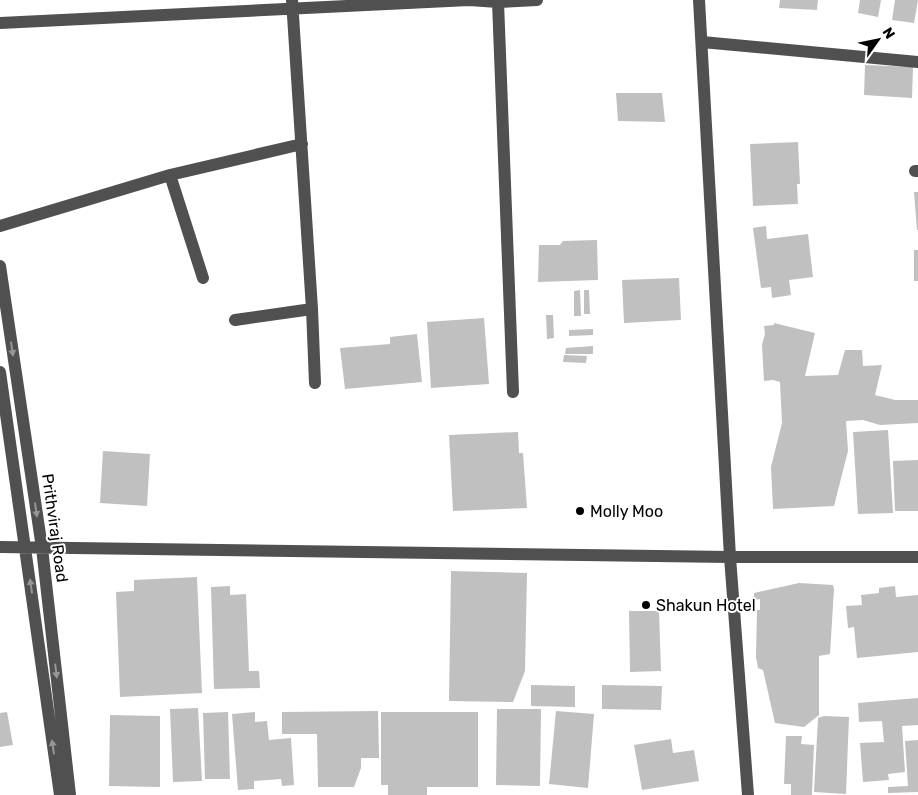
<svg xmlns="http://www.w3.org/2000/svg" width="918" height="795" viewBox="0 0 918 795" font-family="Rubik,sans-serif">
	<rect width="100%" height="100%" fill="#fff"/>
	<path fill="#c0c0c0" d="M 780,0 L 818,0 L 817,10 L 779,8 Z
		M 860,0 L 881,0 L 878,17 L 858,13 Z
		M 895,0 L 918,0 L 914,23 L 892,20 Z
		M 865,65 L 913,67 L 912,98 L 864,95 Z
		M 616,93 L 662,93 L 665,122 L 618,121 Z
		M 798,142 L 800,184 L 797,184 L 798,204 L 753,206 L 750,144 Z
		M 914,192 L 918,192 L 918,230 L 917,230 Z
		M 766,226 L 767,239 L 808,234 L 813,277 L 789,280 L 791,295 L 772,298 L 771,287 L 761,288 L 753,228 Z
		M 597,240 L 598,280 L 538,282 L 539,245 L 560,245 L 563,241 Z
		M 914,250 L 918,250 L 918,281 L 914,281 Z
		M 679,278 L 681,320 L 624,323 L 622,280 Z
		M 580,290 L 581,316 L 574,316 L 574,291 Z
		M 584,290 L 589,290 L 590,314 L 584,314 Z
		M 546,315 L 553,315 L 554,338 L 547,339 Z
		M 484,318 L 489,384 L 431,388 L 427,322 Z
		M 774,323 L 815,333 L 805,376 L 838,375 L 845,350 L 862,350 L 863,366 L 882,365 L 875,395 L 895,400 L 918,400 L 918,423 L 880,425 L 863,420 L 846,421 L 848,451 L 834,506 L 773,509 L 771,467 L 782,423 L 780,382 L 773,380 L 764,381 L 762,345 L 765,334 L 764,326 L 774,325 Z
		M 593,329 L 593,335 L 569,336 L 569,330 Z
		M 417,334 L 422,382 L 345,389 L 340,348 L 390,344 L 390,337 Z
		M 593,346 L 593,354 L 565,354 L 566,348 Z
		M 564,355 L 587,356 L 586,363 L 563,362 Z
		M 888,430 L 893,513 L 858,514 L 853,432 Z
		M 518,432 L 519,453 L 523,453 L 527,508 L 453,511 L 449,435 Z
		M 103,451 L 150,454 L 147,506 L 100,503 Z
		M 918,460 L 918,511 L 895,511 L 893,461 Z
		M 451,571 L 527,573 L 525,671 L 513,702 L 449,701 Z
		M 197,577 L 202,693 L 120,697 L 116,592 L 134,591 L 134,580 Z
		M 799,583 L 833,585 L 834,589 L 830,654 L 819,656 L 819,715 L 804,727 L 775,723 L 763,670 L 758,668 L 756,657 L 757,610 L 760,610 L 760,599 L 754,600 L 754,593 Z
		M 230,586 L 230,595 L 246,594 L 249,671 L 259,671 L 260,688 L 214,689 L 211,587 Z
		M 895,586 L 896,597 L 918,595 L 918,652 L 857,658 L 854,627 L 848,628 L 846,606 L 862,605 L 861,595 L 879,593 L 879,588 Z
		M 629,611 L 659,611 L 661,671 L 630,672 Z
		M 531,685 L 575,686 L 575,707 L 531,706 Z
		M 602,685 L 662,686 L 661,710 L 602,709 Z
		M 918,698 L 918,725 L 902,726 L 905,772 L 888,774 L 889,780 L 863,782 L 860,743 L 884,742 L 882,721 L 859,722 L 858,703 Z
		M 198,708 L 202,781 L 173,782 L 170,709 Z
		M 497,709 L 541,709 L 540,786 L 496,785 Z
		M 378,711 L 379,758 L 361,758 L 361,768 L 354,787 L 318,787 L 317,734 L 282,734 L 282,712 Z
		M 556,711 L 594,714 L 588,788 L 549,784 Z
		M 7,712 L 13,745 L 0,747 L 0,713 Z
		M 228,712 L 230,779 L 205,779 L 203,713 Z
		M 255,712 L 255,722 L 267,721 L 269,740 L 291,738 L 294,785 L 282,786 L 281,779 L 254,781 L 254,789 L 238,790 L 232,714 Z
		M 381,712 L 478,712 L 478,787 L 427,787 L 427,795 L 388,795 L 388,785 L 381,785 Z
		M 110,715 L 160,716 L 160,787 L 109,786 Z
		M 824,716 L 849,717 L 846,794 L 814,792 L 818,718 Z
		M 786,736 L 802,736 L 801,744 L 814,745 L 812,795 L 791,795 L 791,784 L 784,784 Z
		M 671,739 L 673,753 L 694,750 L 699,781 L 642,790 L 634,745 Z
		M 918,740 L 918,792 L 888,793 L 888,787 L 908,786 L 905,741 Z"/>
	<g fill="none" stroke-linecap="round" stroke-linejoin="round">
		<path stroke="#505050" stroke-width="12" d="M 292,0 L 312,309 L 315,383
			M 699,0 L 730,557 L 748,795
			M 498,2 L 513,392
			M 0,23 L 469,0 L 498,2 L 537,0
			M 702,42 L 918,62
			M 915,171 L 918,171
			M 170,175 L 203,278
			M 0,226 L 170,175 L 302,144
			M 0,266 L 42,548 L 70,795
			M 235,320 L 312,309
			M 0,372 L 60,795
			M 0,547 L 730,557 L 918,557"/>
	</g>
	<defs><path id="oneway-solid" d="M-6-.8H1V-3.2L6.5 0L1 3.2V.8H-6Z" transform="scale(1.25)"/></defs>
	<g fill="#969696">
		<use href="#oneway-solid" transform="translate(12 349) rotate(82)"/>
		<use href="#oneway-solid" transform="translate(36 510) rotate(82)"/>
		<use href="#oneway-solid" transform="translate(31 586) rotate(-98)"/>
		<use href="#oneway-solid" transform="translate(56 671) rotate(83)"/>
		<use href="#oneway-solid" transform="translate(53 747) rotate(-98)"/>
	</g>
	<g fill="#000" stroke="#fff" stroke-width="2">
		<circle cx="580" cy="511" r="5"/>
		<circle cx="646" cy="605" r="5"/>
	</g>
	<g text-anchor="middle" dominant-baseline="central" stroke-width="4" stroke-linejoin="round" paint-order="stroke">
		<g font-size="16" fill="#000" stroke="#fff" text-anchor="start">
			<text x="590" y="511">Molly Moo</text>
			<text x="656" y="605">Shakun Hotel</text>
		</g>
		<g font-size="16" fill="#000" stroke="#fff">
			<text transform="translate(55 528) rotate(82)">Prithviraj Road</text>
		</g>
	</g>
	<g transform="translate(878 40) rotate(57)" stroke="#ffffff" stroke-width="4" paint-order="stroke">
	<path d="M0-4L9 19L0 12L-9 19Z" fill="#000000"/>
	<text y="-8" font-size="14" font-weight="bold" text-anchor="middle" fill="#000000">N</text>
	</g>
</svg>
